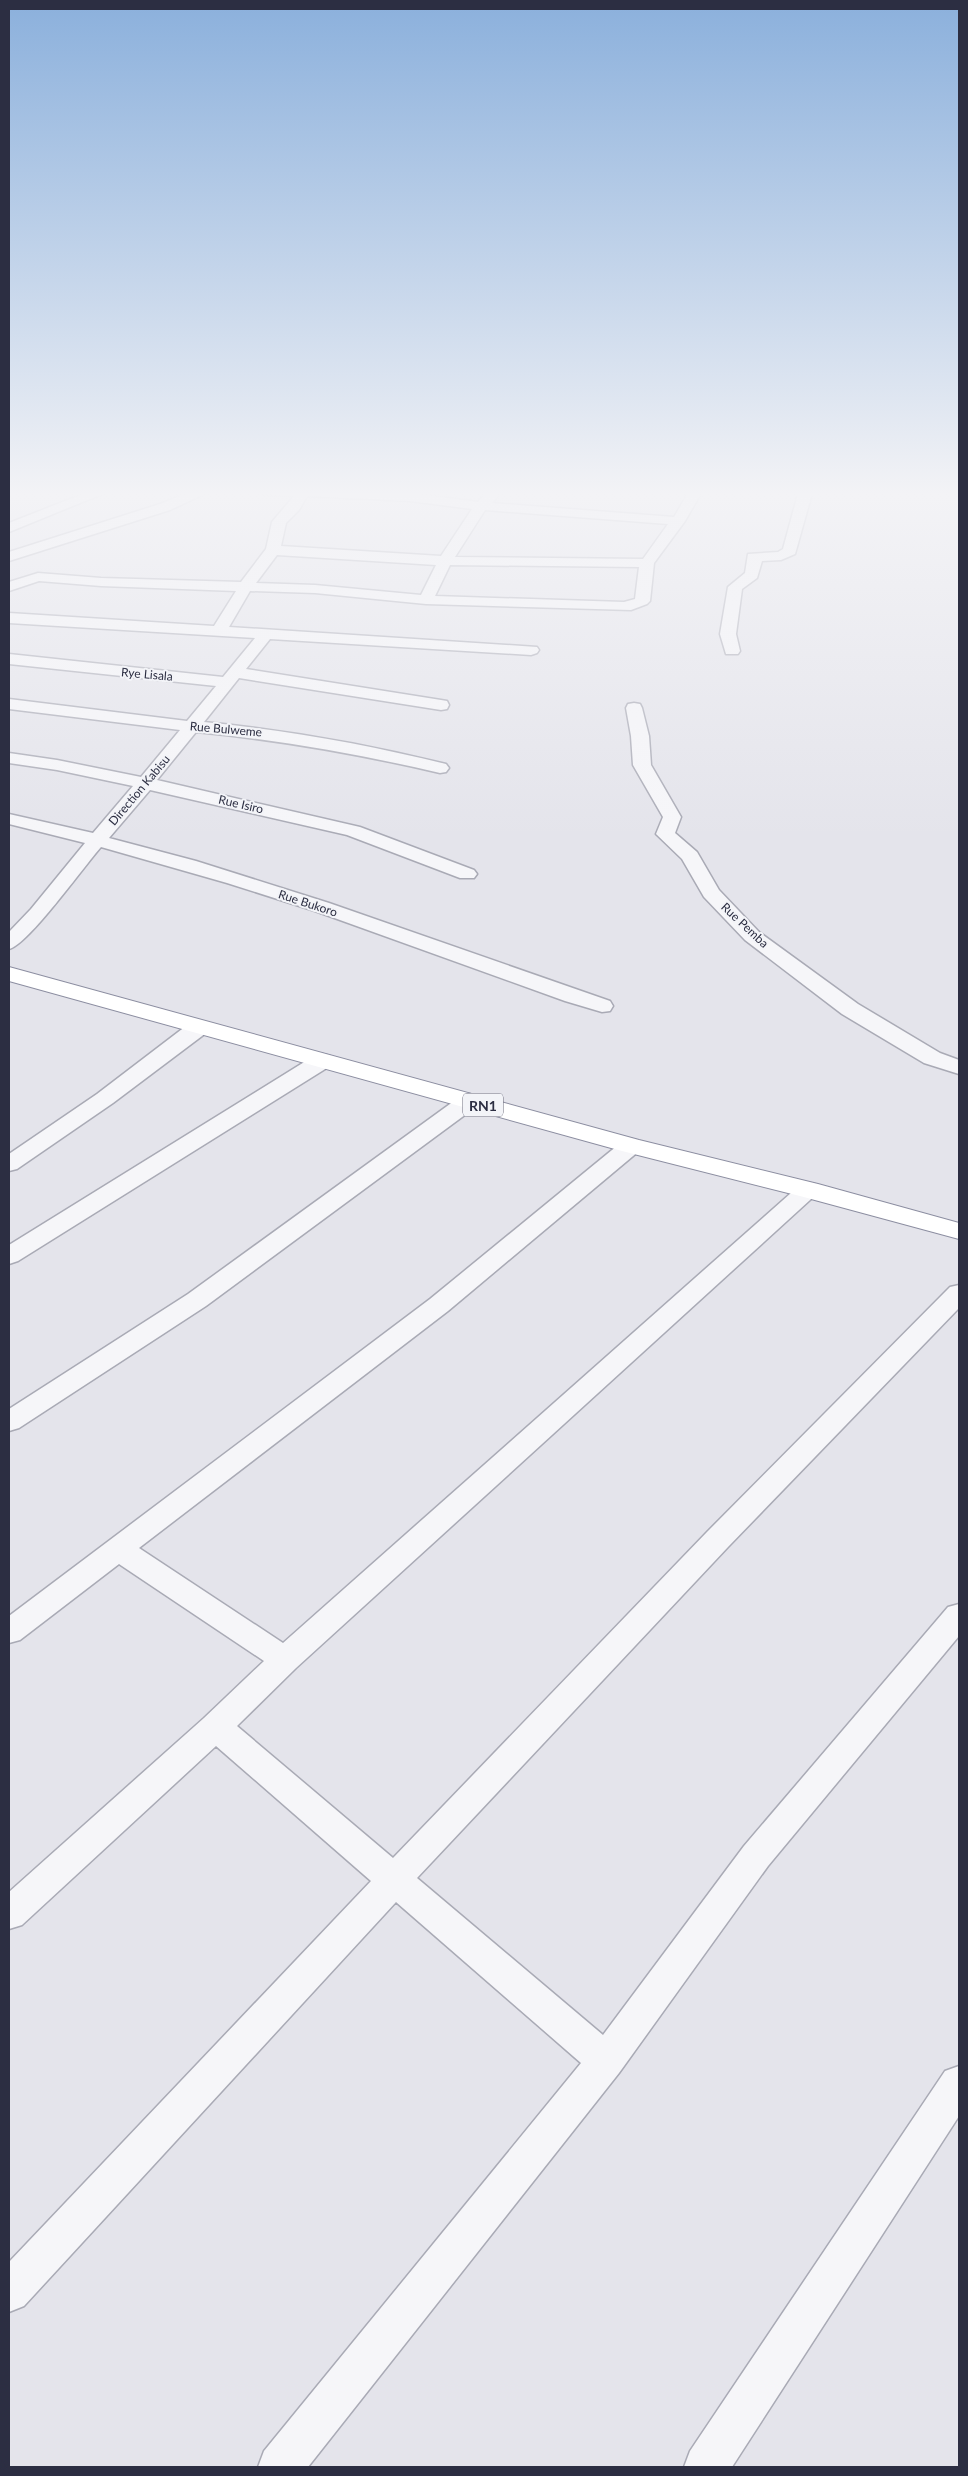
<svg xmlns="http://www.w3.org/2000/svg" width="968" height="2476" viewBox="0 0 968 2476" font-family="Lato,sans-serif">
	<rect width="100%" height="100%" fill="#e4e4eb"/>
	<g fill="none" stroke-linecap="round" stroke-linejoin="round">
		<defs>
			<path id="street" d="M 93,490 L 112,490 L 9,532 L 9,523 Z
				M 195,490 L 213,490 L 170,510 L 9,561 L 9,552 L 160,504 Z
				M 250,490 L 410,493 L 478,502 L 486,493 L 491,492 L 498,496 L 492,503 L 674,517 L 690,490 L 703,490 L 685,521 L 654,563 L 650,601 L 647,604 L 631,610 L 426,604 L 315,593 L 250,591 L 229,627 L 537,647 L 539,650 L 537,653 L 531,655 L 270,639 L 246,669 L 441,700 L 447,701 L 449,705 L 447,709 L 441,710 L 239,678 L 204,722 C 286,730 366,744 446,764 L 449,768 L 446,772 L 440,773 C 359,754 279,740 196,732 L 157,780 L 360,827 L 474,870 L 477,874 L 474,878 L 460,878 L 347,835 L 150,790 L 109,838 L 196,861 L 329,903 L 610,1001 L 613,1006 L 610,1011 L 602,1012 L 565,1001 L 315,911 L 227,883 L 101,847 C 84,866 28,945 9,949 L 9,932 L 31,909 L 85,843 L 9,824 L 9,814 L 93,833 L 133,786 L 57,770 L 9,763 L 9,753 L 57,760 L 141,777 L 180,730 L 9,709 L 9,699 L 187,721 L 216,686 L 9,664 L 9,654 L 223,677 L 255,638 L 9,623 L 9,613 L 214,626 L 236,591 L 101,586 L 39,581 L 9,591 L 9,582 L 38,573 L 101,578 L 241,582 L 266,549 L 272,522 L 294,496 L 256,494 ZM 307,496 L 410,501 L 472,509 L 441,556 L 281,546 L 286,523 L 299,510 ZM 485,510 L 668,524 L 643,559 L 455,557 ZM 277,555 L 436,565 L 421,595 L 315,585 L 256,583 ZM 450,565 L 639,567 L 635,599 L 624,602 L 435,596 Z
				M 799,490 L 813,490 L 795,554 L 781,560 L 762,561 L 757,578 L 742,589 L 736,634 L 740,651 L 738,654 L 726,654 L 720,634 L 728,587 L 745,573 L 748,554 L 778,552 L 783,549 Z
				M 634,703 L 640,704 L 642,708 L 649,736 L 651,765 L 681,817 L 675,833 L 697,852 L 719,890 L 759,932 L 858,1004 L 940,1053 L 959,1060 L 959,1074 L 924,1063 L 842,1014 L 745,940 L 704,897 L 682,859 L 656,834 L 663,817 L 633,765 L 631,736 L 626,708 L 628,704 Z
				M 198,1021 L 206,1023 L 209,1028 L 206,1033 L 113,1103 L 17,1169 L 9,1171 L 9,1154 L 97,1094 L 190,1023 Z
				M 322,1054 L 330,1056 L 333,1061 L 330,1066 L 18,1261 L 9,1264 L 9,1245 L 314,1056 Z
				M 469,1094 L 477,1096 L 480,1101 L 477,1106 L 206,1306 L 19,1428 L 9,1431 L 9,1409 L 188,1294 L 461,1096 Z
				M 631,1139 L 639,1141 L 643,1146 L 639,1151 L 448,1311 L 139,1548 L 283,1643 L 800,1185 L 809,1183 L 818,1185 L 821,1190 L 296,1668 L 237,1726 L 393,1858 L 707,1532 L 950,1287 L 959,1285 L 959,1308 L 728,1547 L 417,1878 L 603,2035 L 744,1846 L 948,1607 L 959,1604 L 959,1636 L 768,1866 L 619,2073 L 308,2467 L 258,2467 L 264,2451 L 581,2063 L 396,1902 L 24,2306 L 9,2312 L 9,2262 L 371,1881 L 216,1746 L 22,1925 L 9,1929 L 9,1892 L 204,1718 L 264,1661 L 119,1564 L 20,1640 L 9,1643 L 9,1616 L 430,1299 L 623,1141 Z
				M 959,2066 L 959,2116 L 732,2467 L 684,2467 L 690,2451 L 945,2071 Z"/>
			<path id="highway" d="M 9,967 L 639,1140 L 818,1184 L 959,1223 L 959,1239 L 800,1196 L 622,1151 L 9,981 Z"/>
		</defs>
		<use href="#street" stroke="#a9aab5" stroke-width="3"/>
		<use href="#highway" stroke="#8c8ea1" stroke-width="2"/>
		<use href="#street" fill="#f6f6f9" fill-rule="evenodd"/>
		<use href="#highway" fill="#fff" fill-rule="evenodd"/>
	</g>
	<linearGradient id="sky" x2="0" y2="1"><stop stop-color="#8bb0dc"/><stop offset="0.59" stop-color="#f3f3f6"/><stop offset="1" stop-color="#f3f3f6" stop-opacity="0"/></linearGradient>
	<rect width="968" height="837" fill="url(#sky)"/>
	<g text-anchor="middle" dominant-baseline="central" stroke-width="4" stroke-linejoin="round" paint-order="stroke">
		<g font-size="12" fill="#2c2e42" stroke="#f3f4f8">
			<text transform="translate(147 674) rotate(5)">Rye Lisala</text>
			<text transform="translate(226 729) rotate(5)">Rue Bulweme</text>
			<text transform="translate(139 790) rotate(-50)">Direction Kabisu</text>
			<text transform="translate(241 804) rotate(13)">Rue Isiro</text>
			<text transform="translate(308 903) rotate(18)">Rue Bukoro</text>
			<text transform="translate(745 925) rotate(43)">Rue Pemba</text>
		</g>
		<rect fill="#f3f4f8" stroke="#686979" stroke-width="1" x="463" y="1093.5" width="40" height="23" rx="4"/>
		<g font-size="14" font-weight="bold" fill="#2c2e42">
			<text x="483" y="1105">RN1</text>
		</g>
	</g>
	<rect width="968" height="2476" fill="none" stroke="#2c2e42" stroke-width="20"/>
</svg>
